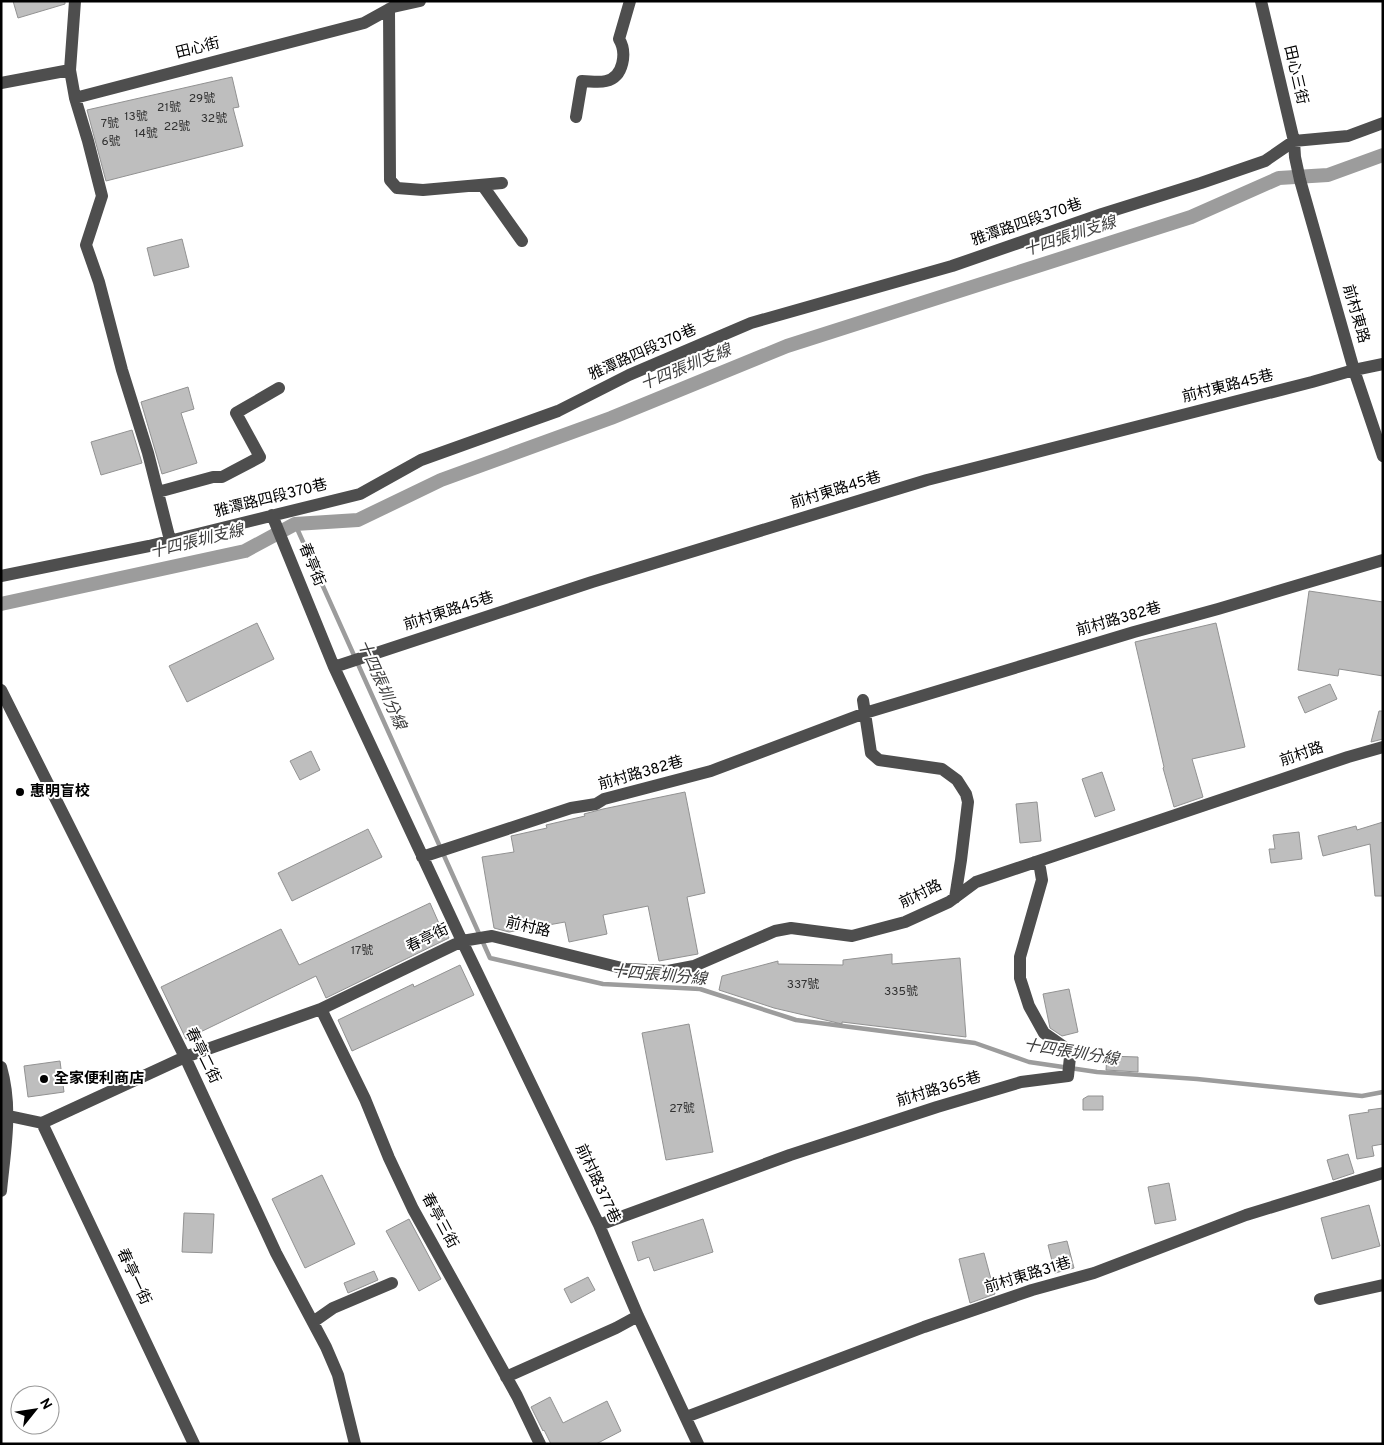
<svg xmlns="http://www.w3.org/2000/svg" width="1384" height="1445" viewBox="0 0 1384 1445" font-family="Overpass,'Noto Sans TC',sans-serif">
	<rect width="100%" height="100%" fill="#fff"/>
	<g fill="none" stroke-linecap="round" stroke-linejoin="round">
		<path stroke="#9c9c9c" stroke-width="4.5" d="M 295,524 L 490,958 L 603,984 L 700,989 L 796,1020 L 975,1043 L 1029,1062 L 1097,1072 L 1197,1079 L 1362,1096 L 1383,1092"/>
		<path stroke="#9c9c9c" stroke-width="14" d="M 1,604 L 245,551 L 295,524 L 358,520 L 441,480 L 611,418 L 787,346 L 1191,217 L 1279,178 L 1328,175 L 1383,155"/>
	</g>
	<path fill="#bebebe" stroke="#929292" d="M 13,1 L 65,1 L 65,4 L 18,18 Z
		M 232,77 L 239,107 L 233,108 L 243,146 L 106,181 L 87,110 Z
		M 182,239 L 189,267 L 154,276 L 147,248 Z
		M 188,387 L 194,409 L 181,413 L 197,463 L 162,474 L 141,402 Z
		M 132,430 L 142,463 L 101,475 L 91,442 Z
		M 1309,591 L 1383,602 L 1383,676 L 1339,669 L 1338,676 L 1298,670 Z
		M 257,623 L 274,659 L 187,702 L 169,666 Z
		M 1216,623 L 1245,747 L 1192,759 L 1203,797 L 1174,807 L 1163,768 L 1164,767 L 1135,642 Z
		M 1330,684 L 1337,699 L 1305,713 L 1298,697 Z
		M 1379,711 L 1383,711 L 1383,739 L 1371,742 Z
		M 311,751 L 320,770 L 300,780 L 290,761 Z
		M 1102,772 L 1115,810 L 1095,817 L 1082,779 Z
		M 685,792 L 705,893 L 687,897 L 698,954 L 659,961 L 648,906 L 603,915 L 607,934 L 569,942 L 565,922 L 509,932 L 494,928 L 482,857 L 514,852 L 511,836 L 547,828 L 546,825 L 585,816 L 584,814 L 603,809 Z
		M 1037,802 L 1041,841 L 1020,843 L 1016,804 Z
		M 1383,822 L 1383,896 L 1375,896 L 1370,844 L 1323,856 L 1318,836 L 1356,826 L 1357,830 Z
		M 368,829 L 382,857 L 292,901 L 278,873 Z
		M 1299,832 L 1302,859 L 1271,863 L 1269,849 L 1275,849 L 1273,835 Z
		M 430,903 L 441,928 L 444,926 L 449,938 L 326,998 L 316,976 L 186,1039 L 161,987 L 281,929 L 299,965 Z
		M 892,954 L 892,964 L 960,958 L 966,1037 L 842,1022 L 842,1024 L 774,1008 L 719,990 L 722,976 L 778,961 L 778,964 L 843,965 L 843,960 Z
		M 460,965 L 474,995 L 352,1051 L 338,1020 L 413,984 L 414,987 Z
		M 1069,989 L 1078,1032 L 1062,1036 L 1050,1028 L 1043,994 Z
		M 689,1024 L 713,1152 L 666,1160 L 642,1033 Z
		M 1107,1056 L 1138,1057 L 1138,1072 L 1106,1070 Z
		M 60,1061 L 64,1092 L 28,1097 L 24,1066 Z
		M 1088,1096 L 1103,1096 L 1103,1110 L 1083,1110 L 1083,1099 Z
		M 1383,1108 L 1383,1144 L 1372,1146 L 1374,1156 L 1357,1159 L 1349,1115 L 1369,1112 L 1368,1110 Z
		M 1348,1154 L 1354,1173 L 1333,1180 L 1327,1160 Z
		M 322,1175 L 355,1244 L 305,1268 L 272,1199 Z
		M 1169,1183 L 1176,1220 L 1155,1224 L 1148,1187 Z
		M 1369,1205 L 1380,1246 L 1332,1259 L 1321,1218 Z
		M 184,1213 L 214,1214 L 212,1253 L 182,1252 Z
		M 409,1219 L 441,1279 L 419,1291 L 386,1231 Z
		M 703,1219 L 713,1252 L 654,1271 L 649,1257 L 638,1261 L 632,1242 Z
		M 1067,1241 L 1074,1268 L 1055,1273 L 1048,1245 Z
		M 984,1253 L 995,1294 L 970,1303 L 959,1259 Z
		M 374,1271 L 378,1280 L 348,1293 L 344,1283 Z
		M 588,1277 L 595,1290 L 571,1303 L 564,1289 Z
		M 550,1397 L 563,1423 L 607,1401 L 621,1431 L 596,1444 L 551,1444 L 544,1430 L 543,1431 L 531,1407 Z"/>
	<g fill="none" stroke-linecap="round" stroke-linejoin="round">
		<path stroke="#4e4e4e" stroke-width="12" d="M 1261,1 L 1294,141 L 1295,157 L 1300,180 L 1354,370 L 1383,456
			M 389,9 L 390,180 L 397,188 L 423,190 L 502,183
			M 70,70 L 75,1
			M 1,83 L 70,70 L 75,98 L 364,23 L 393,7 L 420,1
			M 75,98 L 88,141 L 102,196 L 86,245 L 99,282 L 122,370 L 148,453 L 170,540
			M 576,117 L 582,81 C 590,81 598,83 606,81 C 624,77 627,52 619,39 L 630,1
			M 483,186 L 522,241
			M 158,492 L 213,477 L 222,477 L 260,457 L 236,413 L 279,388
			M 272,515 L 334,667 L 462,941 L 599,1225 L 638,1316 L 698,1444
			M 1,576 L 149,546 L 360,494 L 421,460 L 558,411 L 629,375 L 751,323 L 952,266 L 1102,214 L 1201,183 L 1265,161 L 1294,141 L 1348,136 L 1383,123
			M 334,667 L 592,582 L 927,480 L 1312,382 L 1354,370 L 1383,364
			M 1,690 L 185,1057 L 276,1253 L 326,1347 L 338,1375 L 355,1444
			M 863,700 L 871,753 L 879,760 L 942,769 L 957,780 L 966,794 L 968,802 L 961,860 L 955,898
			M 422,857 L 571,808 L 596,804 L 604,799 L 711,771 L 865,713 L 1134,632 L 1218,609 L 1383,560
			M 321,1009 L 365,1099 L 389,1158 L 413,1209 L 517,1396 L 540,1444
			M 1,1067 C 13,1109 5,1148 1,1191
			M 1,1118 L 9,1116 L 42,1123 L 185,1057 L 321,1009 L 462,941 L 492,936 L 626,969 L 668,971 L 694,966 L 775,931 L 791,928 L 852,936 L 905,922 L 949,902 L 976,882 L 1348,757 L 1383,747
			M 42,1123 L 194,1444
			M 599,1225 L 790,1155 L 937,1107 L 1021,1082 L 1068,1076 L 1070,1057 L 1064,1047 L 1044,1033 L 1029,1006 L 1020,978 L 1020,957 L 1042,880 L 1040,868 L 1035,862
			M 1320,1299 L 1383,1285
			M 313,1322 L 333,1308 L 392,1283
			M 506,1377 L 616,1328 L 638,1316
			M 686,1417 L 924,1327 L 1032,1290 L 1094,1273 L 1246,1215 L 1383,1173"/>
	</g>
	<g fill="#000" stroke="#fff" stroke-width="2">
		<circle cx="20" cy="792" r="5"/>
		<circle cx="44" cy="1079" r="5"/>
	</g>
	<g text-anchor="middle" dominant-baseline="central" stroke-width="4" stroke-linejoin="round" paint-order="stroke">
		<g font-size="12" fill="#303030">
			<text x="202" y="99">29號</text>
			<text x="169" y="108">21號</text>
			<text x="136" y="117">13號</text>
			<text x="214" y="119">32號</text>
			<text x="110" y="124">7號</text>
			<text x="177" y="127">22號</text>
			<text x="146" y="134">14號</text>
			<text x="111" y="142">6號</text>
			<text x="362" y="951">17號</text>
			<text x="803" y="985">337號</text>
			<text x="901" y="992">335號</text>
			<text x="682" y="1109">27號</text>
		</g>
		<g font-size="15" fill="#000" stroke="#fff">
			<text transform="translate(198 49) rotate(-14)">田心街</text>
			<text transform="translate(1295 75) rotate(77)">田心三街</text>
			<text transform="translate(1027 223) rotate(-19)">雅潭路四段370巷</text>
			<text transform="translate(1355 314) rotate(74)">前村東路</text>
			<text transform="translate(643 353) rotate(-24)">雅潭路四段370巷</text>
			<text transform="translate(1228 387) rotate(-14)">前村東路45巷</text>
			<text transform="translate(836 491) rotate(-17)">前村東路45巷</text>
			<text transform="translate(271 499) rotate(-14)">雅潭路四段370巷</text>
			<text transform="translate(311 565) rotate(68)">春亭街</text>
			<text transform="translate(449 612) rotate(-18)">前村東路45巷</text>
			<text transform="translate(1119 620) rotate(-16)">前村路382巷</text>
			<text transform="translate(1302 755) rotate(-19)">前村路</text>
			<text transform="translate(641 774) rotate(-16)">前村路382巷</text>
			<text transform="translate(921 895) rotate(-26)">前村路</text>
			<text transform="translate(528 928) rotate(13)">前村路</text>
			<text transform="translate(428 939) rotate(-26)">春亭街</text>
			<text transform="translate(202 1056) rotate(64)">春亭二街</text>
			<text transform="translate(939 1090) rotate(-17)">前村路365巷</text>
			<text transform="translate(597 1184) rotate(65)">前村路377巷</text>
			<text transform="translate(439 1221) rotate(62)">春亭三街</text>
			<text transform="translate(1028 1276) rotate(-17)">前村東路31巷</text>
			<text transform="translate(133 1277) rotate(65)">春亭一街</text>
		</g>
		<g font-size="15" font-weight="bold" fill="#000" stroke="#fff" text-anchor="start">
			<text x="30" y="792">惠明盲校</text>
			<text x="54" y="1079">全家便利商店</text>
		</g>
		<g font-size="16" font-style="italic" fill="#3d3d3d" stroke="#fff">
			<text transform="translate(1070 237) rotate(-18)">十四張圳支線</text>
			<text transform="translate(686 368) rotate(-22)">十四張圳支線</text>
			<text transform="translate(197 542) rotate(-14)">十四張圳支線</text>
			<text transform="translate(381 685) rotate(66)">十四張圳分線</text>
			<text transform="translate(659 976) rotate(5)">十四張圳分線</text>
			<text transform="translate(1071 1053) rotate(9)">十四張圳分線</text>
		</g>
	</g>
	<rect width="1384" height="1445" fill="none" stroke="#000000" stroke-width="5"/>
	<g transform="translate(35 1410) rotate(60)"><circle r="24" fill="#ffffff" stroke="#999999"/>
	<path d="M0-4L9 19L0 12L-9 19Z" fill="#000000"/>
	<text y="-8" font-size="14" font-weight="bold" text-anchor="middle" fill="#000000">N</text>
	</g>
</svg>
